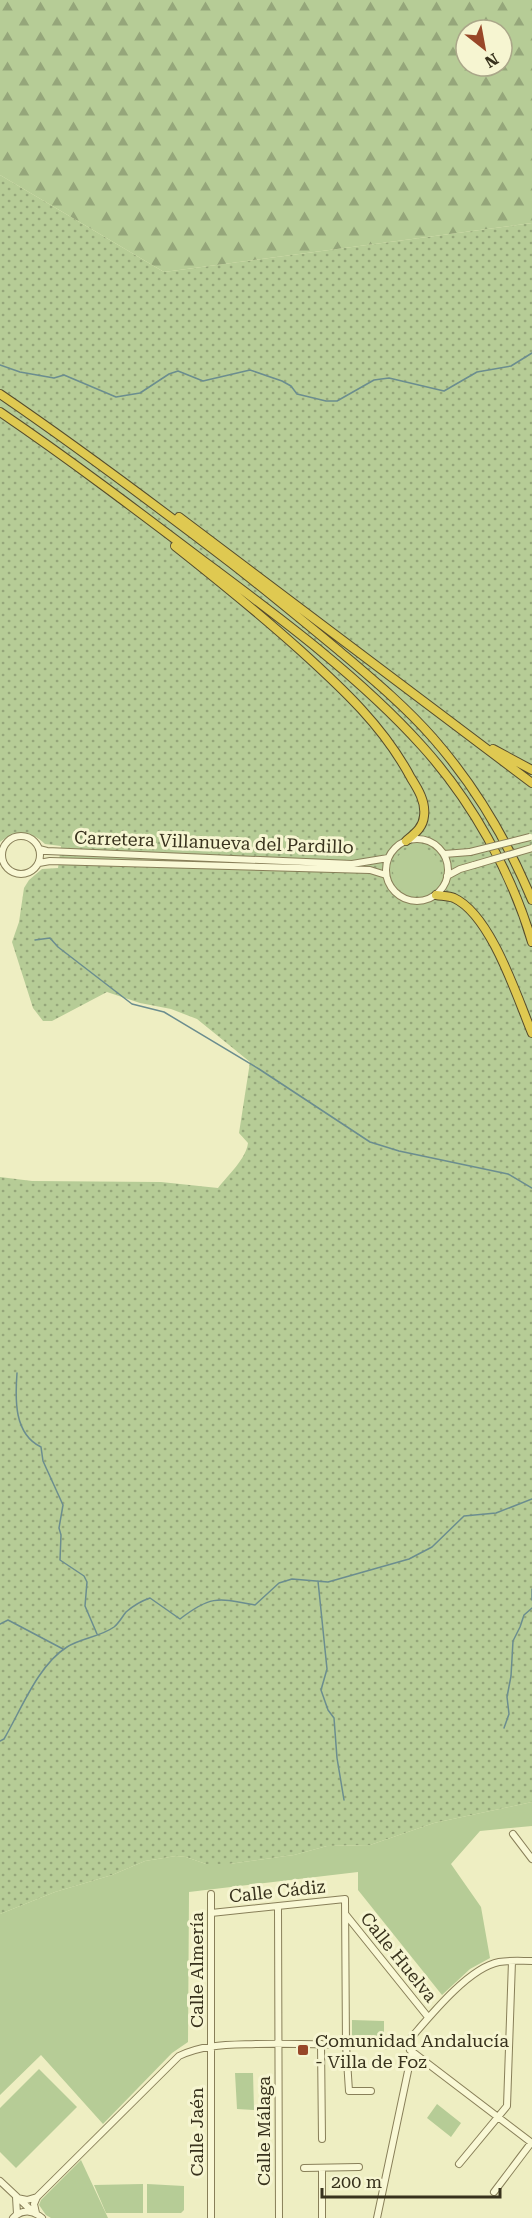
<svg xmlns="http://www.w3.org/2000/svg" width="532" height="2218" viewBox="0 0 532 2218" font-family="'Roboto Serif',serif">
	<defs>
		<pattern id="grass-dots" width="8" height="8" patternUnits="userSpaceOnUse" patternTransform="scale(1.5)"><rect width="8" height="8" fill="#b6cc96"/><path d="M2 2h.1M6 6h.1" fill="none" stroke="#95a67a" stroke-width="1.8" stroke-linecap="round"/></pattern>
		<pattern id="forest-firs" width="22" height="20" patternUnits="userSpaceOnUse" patternTransform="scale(1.5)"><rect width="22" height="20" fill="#b6cc96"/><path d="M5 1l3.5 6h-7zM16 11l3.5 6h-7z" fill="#95a67a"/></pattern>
	</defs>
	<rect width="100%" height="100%" fill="#eeeec2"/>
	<path fill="url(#grass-dots)" d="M 0,175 L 164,272 L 532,223 L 532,1802 L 434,1823 L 370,1845 L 327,1846 L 294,1855 L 229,1864 L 206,1864 L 186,1857 L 176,1856 L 145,1861 L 112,1875 L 55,1892 L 0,1914 L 0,1177 L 32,1181 L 161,1182 L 218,1188 C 228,1175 246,1159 248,1143 L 239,1133 L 250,1062 L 197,1019 L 171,1009 L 140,1003 L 107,992 L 52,1021 L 43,1021 L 33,1008 L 12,942 L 19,922 L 24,888 L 29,880 L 42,869 L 58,868 L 61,846 L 45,844 C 31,830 15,830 0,842 Z"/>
	<path fill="url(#forest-firs)" fill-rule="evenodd" d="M 0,0 L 532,0 L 532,223 L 164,272 L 0,175 ZM 466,30 L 502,30 L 502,66 L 466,66 Z"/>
	<path fill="#b6cc96" d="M393 871a24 24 0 1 1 48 0a24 24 0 1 1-48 0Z
		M 532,1802 L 532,1826 L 480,1831 L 451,1864 L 481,1907 L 490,1958 L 470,1969 L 442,1995 L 358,1890 L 358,1872 L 189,1892 L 188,2042 L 172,2053 L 103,2124 L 41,2055 L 0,2095 L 0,1914 L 55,1892 L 112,1875 L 145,1861 L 176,1856 L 186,1857 L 206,1864 L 229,1864 L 294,1855 L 327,1846 L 370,1845 L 434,1823 Z
		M 352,2020 L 384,2021 L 384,2036 L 352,2037 Z
		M 39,2069 L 77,2107 L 16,2168 L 0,2152 L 0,2108 Z
		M 235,2073 L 253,2073 L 254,2110 L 237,2109 Z
		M 437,2104 L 461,2123 L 451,2137 L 427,2118 Z
		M 81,2160 L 108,2218 L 51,2218 L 46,2215 L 39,2205 L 41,2200 Z
		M 143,2184 L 143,2213 L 106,2213 L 94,2185 Z
		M 147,2184 L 184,2186 L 184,2210 L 181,2213 L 147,2213 Z"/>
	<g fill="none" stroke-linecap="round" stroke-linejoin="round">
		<path stroke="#6b8d8f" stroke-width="1.5" d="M 0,365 L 20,372 L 54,378 L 64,375 L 116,397 L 140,393 L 169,374 L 178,371 L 203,381 L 250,370 L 282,381 L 291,386 L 297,394 L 326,401 L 337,401 L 374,380 L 389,378 L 444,391 L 477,372 L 511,366 L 532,353
			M 35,940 L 50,938 L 58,947 L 132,1004 L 164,1012 L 259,1069 L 370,1142 L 399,1151 L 508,1174 L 532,1188
			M 17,1373 C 15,1400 14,1434 41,1447 L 43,1461 L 63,1505 L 59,1528 L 61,1535 L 60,1560 L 84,1576 L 87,1582 L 85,1606 L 97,1634
			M 318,1581 L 327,1669 L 321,1690 L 328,1710 L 334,1718 L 337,1758 L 344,1800
			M 532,1589 L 532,1600
			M 0,1624 L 8,1620 L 63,1649
			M 504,1728 L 509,1714 L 507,1697 L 511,1676 L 513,1641 L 520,1627 L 524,1615 L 532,1608
			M 0,1741 L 4,1739 C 21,1710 38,1665 67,1647 C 81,1638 100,1637 114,1627 C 119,1623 122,1617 126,1612 C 133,1606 141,1601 150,1598 L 180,1619 C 211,1595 218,1598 255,1605 L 279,1583 L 292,1579 L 328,1582 L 409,1559 L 432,1547 L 464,1516 L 496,1513 L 532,1499"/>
		<defs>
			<path id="minor" d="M2 855a19 19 0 1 1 38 0a19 19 0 1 1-38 0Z
				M386 870a31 31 0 1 1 62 0a31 31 0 1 1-62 0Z
				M 39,849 L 47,851 L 352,864 L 388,858
				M 444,854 L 470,852
				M 39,863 L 50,861 L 370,870 L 386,875
				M 447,876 L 460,869 L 474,865
				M 513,1834 L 532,1859
				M 211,1894 L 211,2218
				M 278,1906 L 279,2218
				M 211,1913 L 345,1899 L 346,2045 L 349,2091 L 371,2091
				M 346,1915 L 428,2017
				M 321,2044 L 322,2139
				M 410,2050 L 532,2143
				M 459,2164 L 507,2106 L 512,1961
				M 304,2168 L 359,2167
				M 322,2168 L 322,2218
				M 0,2181 L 33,2212
				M 494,2192 L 531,2143
				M 16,2197 L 17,2214
				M 17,2198 L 27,2200 L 37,2197
				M 36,2213 L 34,2204 L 37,2197 L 179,2056 C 204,2044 229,2045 256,2044 C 306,2043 355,2046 405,2045 C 426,2021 467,1968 499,1962 C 510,1960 521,1961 532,1961
				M 13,2218 C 22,2209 33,2210 42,2218
				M 377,2218 L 412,2052"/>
			<path id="highway" d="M 0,394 C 79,448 155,505 231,563 C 267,591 302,620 337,649 C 370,677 404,705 433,738 C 475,786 508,842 532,900
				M 0,412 C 69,459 135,509 201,559 C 276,615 359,676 422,746 C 471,800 511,871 532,942
				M 179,517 L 532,783
				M 175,546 C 218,580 260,614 301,651 C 343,689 384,727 411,778 C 418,789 426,802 424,816 C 423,828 414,834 406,841
				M 493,749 L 532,770
				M 436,895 C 442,896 449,896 454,898 C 491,915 517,997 532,1033"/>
		</defs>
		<use href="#minor" stroke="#887f59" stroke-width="8"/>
		<use href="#highway" stroke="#564c2d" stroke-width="10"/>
		<use href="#minor" stroke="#f9f8d5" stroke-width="6"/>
		<use href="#highway" stroke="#dfc951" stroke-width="8"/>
		<defs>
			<path id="minor-bridge" d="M 470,852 L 530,837
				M 474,865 L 532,848"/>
		</defs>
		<use href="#minor-bridge" stroke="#887f59" stroke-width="8" stroke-linecap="butt"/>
		<use href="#minor-bridge" stroke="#f9f8d5" stroke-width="6"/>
	</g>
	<rect fill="#984728" stroke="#f6f5d1" stroke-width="2" x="297" y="2044" width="12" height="12" rx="3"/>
	<g text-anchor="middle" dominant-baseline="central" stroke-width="6" stroke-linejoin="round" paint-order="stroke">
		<g font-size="18" fill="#38321d" stroke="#f6f5d1">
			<text transform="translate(214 842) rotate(2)">Carretera Villanueva del Pardillo</text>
			<text transform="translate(277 1891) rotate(-6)">Calle Cádiz</text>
			<text transform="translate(399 1957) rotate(51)">Calle Huelva</text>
			<text transform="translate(196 1970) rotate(-90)">Calle Almería</text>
			<text transform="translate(263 2131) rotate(-90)">Calle Málaga</text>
			<text transform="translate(196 2132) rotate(-90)">Calle Jaén</text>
		</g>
		<g font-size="18" fill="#38321d" stroke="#f6f5d1" text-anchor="start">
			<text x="315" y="2040">Comunidad Andalucía<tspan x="315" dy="21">- Villa de Foz</tspan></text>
		</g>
	</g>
	<g transform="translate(484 48) rotate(149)"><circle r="28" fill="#f6f5d1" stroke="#aaa789" stroke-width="1.5"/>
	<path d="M0-4.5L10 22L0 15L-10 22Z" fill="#984728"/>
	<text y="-9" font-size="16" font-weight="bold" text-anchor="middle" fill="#38321d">N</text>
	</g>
	<path d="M322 2188v9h178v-9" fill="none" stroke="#38321d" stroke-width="3"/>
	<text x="331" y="2188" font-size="18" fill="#38321d" stroke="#f6f5d1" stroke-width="4.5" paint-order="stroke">200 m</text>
</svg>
